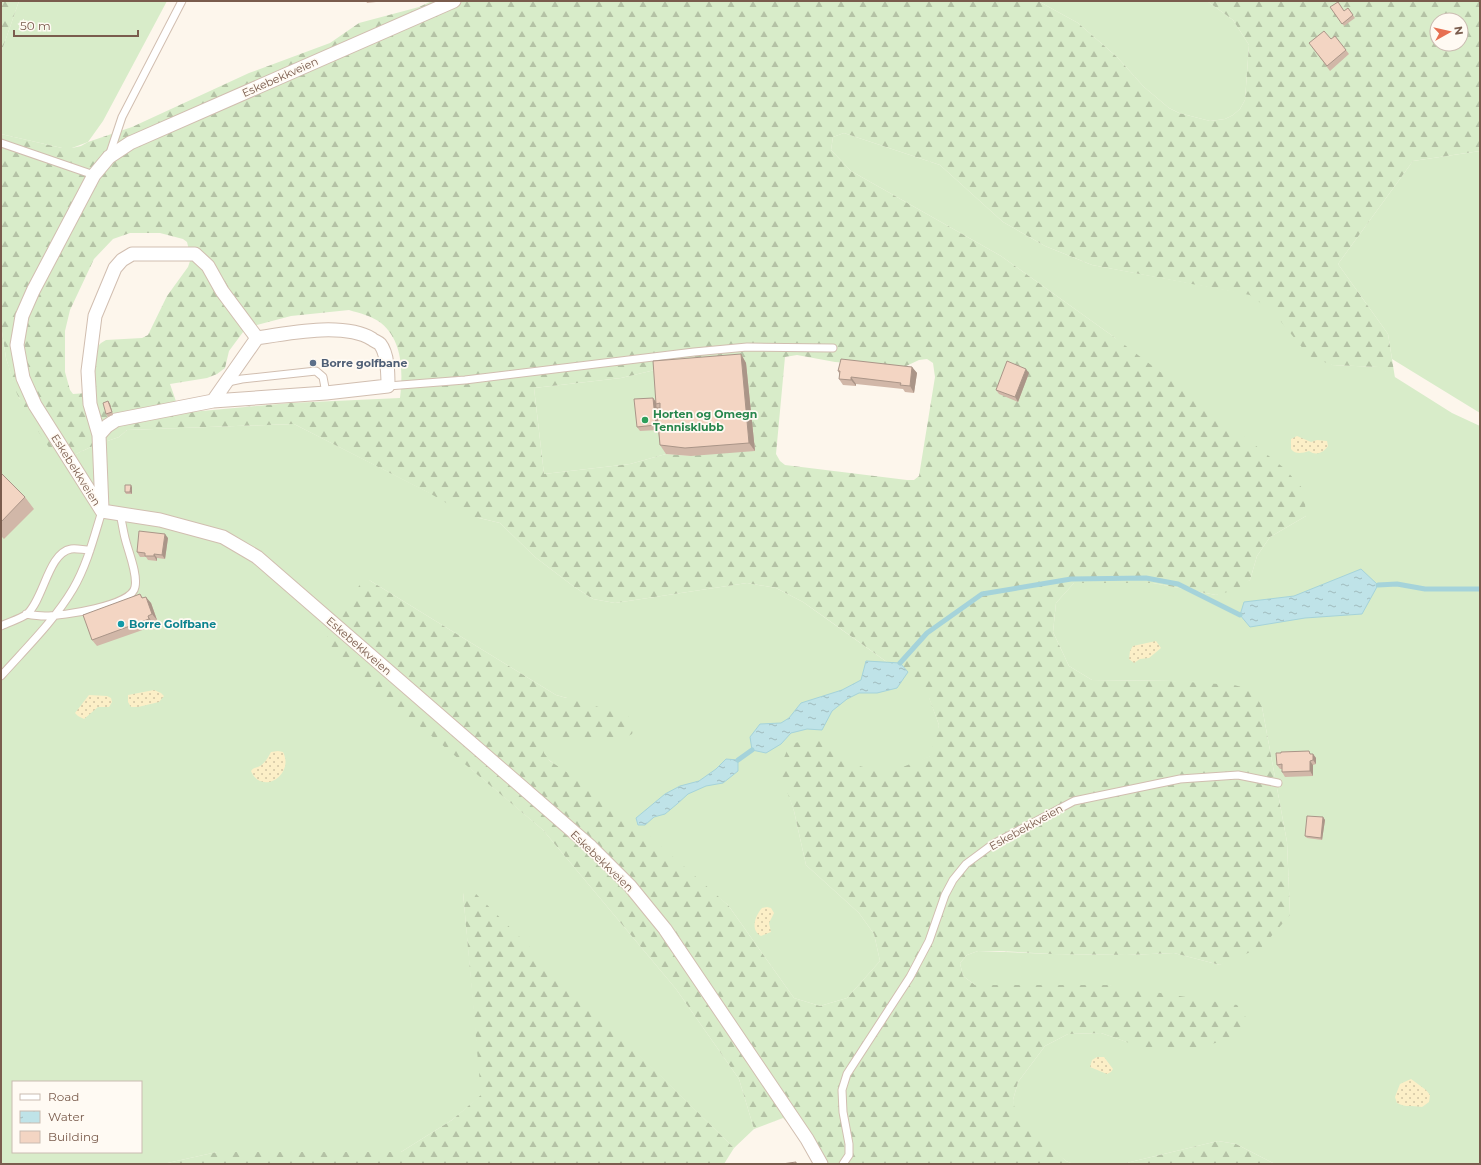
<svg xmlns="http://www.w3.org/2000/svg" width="1481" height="1165" viewBox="0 0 1481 1165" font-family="Montserrat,sans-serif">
	<defs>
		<pattern id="forest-firs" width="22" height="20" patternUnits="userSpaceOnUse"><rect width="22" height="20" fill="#d8ecc9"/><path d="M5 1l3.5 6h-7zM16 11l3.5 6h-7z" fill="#b4c2a5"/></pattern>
		<pattern id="sand-dots" width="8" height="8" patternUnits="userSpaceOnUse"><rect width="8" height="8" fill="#fcefc7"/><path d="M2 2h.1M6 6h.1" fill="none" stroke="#d1c5a4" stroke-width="1.8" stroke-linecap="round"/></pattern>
		<pattern id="water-ripples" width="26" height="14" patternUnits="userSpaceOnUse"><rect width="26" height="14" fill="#bfe3e8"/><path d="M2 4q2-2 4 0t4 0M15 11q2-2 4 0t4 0" fill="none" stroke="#a0bbbe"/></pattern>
	</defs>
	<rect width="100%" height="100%" fill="#fdf6ec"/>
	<path fill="#d8ecc9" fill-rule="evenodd" d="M 19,1 L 167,1 L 103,121 L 88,142 L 72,148 L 62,148 L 1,134 L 1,53 Z
		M 1038,1 L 1207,1 L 1233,20 L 1249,45 L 1245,100 L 1240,109 L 1233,115 L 1225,119 L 1210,121 L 1179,113 L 1169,108 L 1144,87 L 1117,57 L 1078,23 Z
		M 844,133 L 940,165 L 1003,222 L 1045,246 L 1092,265 L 1232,291 L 1260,293 L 1332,365 L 1379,367 L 1452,413 L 1480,426 L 1480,1164 L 1275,1164 L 1236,1144 L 1218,1141 L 1122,1164 L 1073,1164 L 1066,1161 L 1014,1118 L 1013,1100 L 1018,1082 L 1045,1046 L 1068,1034 L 1101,1033 L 1127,1042 L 1111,985 L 975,985 L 963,976 L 960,963 L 967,955 L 978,951 L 1052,954 L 1127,955 L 1174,953 L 1220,965 L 1290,915 L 1287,842 L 1262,707 L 1173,681 L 1092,680 L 1069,666 L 1053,632 L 1056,603 L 1074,583 L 1153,583 L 1216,595 L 1250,580 L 1257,556 L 1270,537 L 1306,516 L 1114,337 L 1001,256 L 851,171 L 831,150 L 833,137 Z
		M 1480,151 L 1480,413 L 1392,359 L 1388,334 L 1338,264 L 1413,161 Z
		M 1,325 L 6,358 L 19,398 L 74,455 L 93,446 L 119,437 L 127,430 L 294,424 L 479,518 L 500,523 L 535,557 L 573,586 L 593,599 L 615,603 L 747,583 L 776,588 L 803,602 L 898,670 L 925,686 L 939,725 L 934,751 L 931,756 L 886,776 L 780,768 L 794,811 L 806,865 L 859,913 L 874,934 L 880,961 L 847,998 L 820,1006 L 794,998 L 728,905 L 548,759 L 534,751 L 567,698 L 556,695 L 369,580 L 471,769 L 543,830 L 676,989 L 739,1079 L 754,1129 L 734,1148 L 642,1058 L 463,893 L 482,1095 L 452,1120 L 401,1152 L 217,1152 L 163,1164 L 1,1164 ZM 13,1082 L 141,1082 L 141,1152 L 13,1152 Z
		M 746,363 L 755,451 L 691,456 L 666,454 L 630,464 L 544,474 L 534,388 L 621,378 L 659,369 Z"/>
	<path fill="url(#forest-firs)" fill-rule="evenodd" d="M 1,1 L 19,1 L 1,53 Z
		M 432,1 L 1038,1 L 1078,23 L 1117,57 L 1144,87 L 1169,108 L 1179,113 L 1210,121 L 1225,119 L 1233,115 L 1240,109 L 1245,100 L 1249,45 L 1233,20 L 1207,1 L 1480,1 L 1480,151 L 1413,161 L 1338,264 L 1388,334 L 1395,378 L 1378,367 L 1332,365 L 1309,356 L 1274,313 L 1250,295 L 1092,265 L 1045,246 L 1003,222 L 940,165 L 844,133 L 833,137 L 831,150 L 851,171 L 1001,256 L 1114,337 L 1199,401 L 1284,468 L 1304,490 L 1306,516 L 1270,537 L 1257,556 L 1250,580 L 1235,590 L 1216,595 L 1153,583 L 1074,583 L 1056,603 L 1053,632 L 1069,666 L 1092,680 L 1173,681 L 1234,685 L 1253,690 L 1262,707 L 1287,842 L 1290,915 L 1262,947 L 1220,965 L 1174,953 L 1127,955 L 1052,954 L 999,951 L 978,951 L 967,955 L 960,963 L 963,976 L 975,985 L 1110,985 L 1237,1005 L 1247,1019 L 1238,1037 L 1196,1048 L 1152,1051 L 1101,1033 L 1068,1034 L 1045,1046 L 1018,1082 L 1013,1100 L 1016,1115 L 1066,1161 L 1073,1164 L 829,1164 L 783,1118 L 754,1129 L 739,1079 L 676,989 L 543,830 L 332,652 L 325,642 L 330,629 L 361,583 L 369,580 L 556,695 L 627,715 L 635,723 L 632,734 L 622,739 L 554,738 L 545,742 L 544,753 L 550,761 L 606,798 L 728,905 L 794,998 L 820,1006 L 847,998 L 880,961 L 874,934 L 859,913 L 806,865 L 794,811 L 779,769 L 790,744 L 817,738 L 833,743 L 855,765 L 888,773 L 930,756 L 939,725 L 929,698 L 898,670 L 827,619 L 803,602 L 776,588 L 747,583 L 615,603 L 593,599 L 573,586 L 535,557 L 500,523 L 467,515 L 431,494 L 294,424 L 127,430 L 119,437 L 93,446 L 74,455 L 52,452 L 34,425 L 17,394 L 6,358 L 1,325 L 1,134 L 62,148 L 72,148 L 81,146 L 88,142 L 132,127 L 249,73 L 330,43 L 359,23 L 419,7 ZM 1437,20 L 1461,20 L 1461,44 L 1437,44 ZM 130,233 L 160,233 L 183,239 L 187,242 L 191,258 L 188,267 L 167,296 L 148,335 L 142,338 L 106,340 L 101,343 L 95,349 L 87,393 L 73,394 L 70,390 L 65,372 L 65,331 L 70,310 L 94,259 L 113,239 ZM 349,310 C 359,313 372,316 381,323 C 403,341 403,372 400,398 L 290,403 L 180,413 L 170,384 L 207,378 L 217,374 L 225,368 L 229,351 L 246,328 L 291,316 ZM 797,355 L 835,362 L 904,367 L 919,360 L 927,359 L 933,363 L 935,377 L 919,476 L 914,480 L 907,480 L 785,465 L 780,461 L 776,454 L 785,357 ZM 659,369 L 691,456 L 666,454 L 630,464 L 544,474 L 534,388 L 621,378 Z
		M 471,889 L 734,1148 L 724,1164 L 163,1164 L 217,1152 L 401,1152 L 452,1120 L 481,1095 L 463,892 Z
		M 1218,1141 L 1236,1144 L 1275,1164 L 1122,1164 Z"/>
	<path fill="url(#sand-dots)" d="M 1297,436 L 1311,442 L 1317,440 L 1327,441 L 1328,446 C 1323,453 1316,456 1309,451 C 1302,453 1296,455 1291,449 L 1291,439 Z
		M 1156,641 L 1161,648 L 1149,658 L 1140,659 L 1134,663 L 1129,659 L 1130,651 L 1133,646 Z
		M 154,690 L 161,693 L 164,696 L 159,702 L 138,707 L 131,707 L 128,702 L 128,695 Z
		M 89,695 L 107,696 L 111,698 L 112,702 L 109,707 L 98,707 L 84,719 L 78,716 L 75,713 Z
		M 278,751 L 283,752 C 295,775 261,796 251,771 C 254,767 257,768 260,766 C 265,763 269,756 271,752 Z
		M 767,907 L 771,908 L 774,913 L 769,923 L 771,932 L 761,936 C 750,930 755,916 762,908 Z
		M 1097,1057 L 1104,1057 L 1113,1069 L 1111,1072 L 1107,1074 L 1090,1067 L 1092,1060 Z
		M 1411,1079 L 1426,1090 L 1430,1095 L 1429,1102 L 1422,1107 C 1411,1105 1407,1108 1397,1103 L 1395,1097 L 1400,1084 Z"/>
	<path fill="url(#water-ripples)" stroke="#a5d3da" d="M 1361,569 L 1378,585 L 1362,614 L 1305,618 L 1250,627 L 1240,615 L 1244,602 L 1294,596 Z
		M 866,661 L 900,663 L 908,672 L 897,688 L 877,693 L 859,693 L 847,699 L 832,711 L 822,730 L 807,729 L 791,733 L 781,744 L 766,753 L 752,750 L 750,737 L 760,724 L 781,723 L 789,718 L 801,703 L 842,690 L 861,680 Z
		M 726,759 L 738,760 L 738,771 L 723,783 L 706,786 L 688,794 L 677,804 L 665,814 L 654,817 L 645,825 L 638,825 L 636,818 L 665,794 L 680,786 L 699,781 L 716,769 Z"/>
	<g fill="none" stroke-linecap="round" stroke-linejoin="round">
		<path stroke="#a5d3da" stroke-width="5" d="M 1378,585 L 1397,584 L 1425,589 L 1480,589
			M 900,663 L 927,633 L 982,594 L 1071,579 L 1146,578 L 1178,584 L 1240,615
			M 738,760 L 752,750"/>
		<defs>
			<path id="lane" d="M 1,143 L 94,175
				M 109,156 L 122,117 L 182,1
				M 228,382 L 242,379 L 316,371 L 323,377 L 326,393
				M 388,386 L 465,380 L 694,352 L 747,347 L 833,348
				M 26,614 C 32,615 39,616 45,616 C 62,616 132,606 135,587 C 138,574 128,551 125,538 C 123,530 122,522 120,514
				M 1,626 C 9,622 20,619 27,614 C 44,599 48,553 71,549 C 76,548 84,550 90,550
				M 1,676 C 26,648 54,621 73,589 C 87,565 94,537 102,511
				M 843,1164 L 849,1155 L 849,1144 L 843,1112 L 842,1090 L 847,1074 L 910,977 L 929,941 L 945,895 L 953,880 L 966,864 L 993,844 L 1074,801 L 1180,779 L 1238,775 L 1278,783"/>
			<path id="street" d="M 454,1 L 130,143 L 109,157 L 94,175 L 33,291 L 22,316 L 17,345 L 23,378 L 35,405 L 102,511 L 160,520 L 223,537 L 257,557 L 591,847 L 630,886 L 665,929 L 807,1139 L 821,1164
				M 99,435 L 107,426 L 116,420 L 213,401 L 326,393 L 388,386 C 388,374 388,354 380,344 C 378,342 374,341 372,339 C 344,322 289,333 257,338 L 213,401
				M 102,509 L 99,435 L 90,404 L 88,371 L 95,316 L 115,268 L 122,260 L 132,254 L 195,254 L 208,266 L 222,291 L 257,338"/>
		</defs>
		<use href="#lane" stroke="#d1beb0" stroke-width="9"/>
		<use href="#street" stroke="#d1beb0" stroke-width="15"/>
		<use href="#lane" stroke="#fff" stroke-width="7"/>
		<use href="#street" stroke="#fff" stroke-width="13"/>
	</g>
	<path fill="#d1b7a8" d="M 366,1 L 385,1 L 367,3 Z
		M 1330,7 L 1344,11 L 1348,8 L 1355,18 L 1344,26 Z
		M 1331,39 L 1346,50 L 1349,54 L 1330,71 L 1312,47 Z
		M 741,354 L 746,363 L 755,451 L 691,456 L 666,454 L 660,445 L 658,430 L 640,431 L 637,427 L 653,398 L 656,402 Z
		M 912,367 L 917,373 L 914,393 L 905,392 L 903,389 L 856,384 L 856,386 L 843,385 L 839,379 L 839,373 L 838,371 Z
		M 1029,373 L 1018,402 L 999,394 L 996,390 Z
		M 108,401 L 110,404 L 113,415 L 108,417 L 106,414 Z
		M 1,473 L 25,497 L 34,509 L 4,539 L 1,536 Z
		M 132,487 L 132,494 L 126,494 L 125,492 Z
		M 168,538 L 165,559 L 157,558 L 157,561 L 148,560 L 146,557 L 140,557 L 137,552 Z
		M 140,594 L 143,598 L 151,603 L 157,620 L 152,622 L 154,626 L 97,646 L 92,640 Z
		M 1312,754 L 1313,754 L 1316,758 L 1316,764 L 1313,765 L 1313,776 L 1285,777 L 1282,772 L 1282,769 L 1280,769 L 1277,765 Z
		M 1323,817 L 1325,820 L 1322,840 L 1307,838 L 1305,836 Z"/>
	<path fill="#aa9588" d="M 741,354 L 746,363 L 755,451 L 749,443 Z
		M 912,367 L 917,373 L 914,393 L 910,386 Z
		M 1026,369 L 1029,373 L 1018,402 L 1015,397 Z
		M 851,377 L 856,384 L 856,386 L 851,380 Z
		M 653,398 L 656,402 L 657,412 L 654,408 Z
		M 108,401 L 110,404 L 113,415 L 112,412 Z
		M 655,415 L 658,419 L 659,430 L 656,425 Z
		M 131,485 L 132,487 L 132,494 L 130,492 Z
		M 165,534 L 168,538 L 165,559 L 162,555 Z
		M 154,554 L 157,558 L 157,561 L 154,556 Z
		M 146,597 L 151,603 L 157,620 L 152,614 Z
		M 148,616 L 152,622 L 154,626 L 149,619 Z
		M 1313,754 L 1316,758 L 1316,764 L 1313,760 Z
		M 1310,761 L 1313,765 L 1313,776 L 1310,771 Z
		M 1323,817 L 1325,820 L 1322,840 L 1321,838 Z"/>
	<path fill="#f3d5c3" stroke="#aa9588" d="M 1338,2 L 1344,11 L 1348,8 L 1353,15 L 1342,24 L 1330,7 Z
		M 1324,31 L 1331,39 L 1335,36 L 1346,50 L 1327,66 L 1309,43 Z
		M 741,354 L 749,443 L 685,448 L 660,445 L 657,411 L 660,410 L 660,403 L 656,404 L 653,361 Z
		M 841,359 L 912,367 L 910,386 L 900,385 L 901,383 L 851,377 L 851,380 L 839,379 L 840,371 L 838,371 Z
		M 1007,361 L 1026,369 L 1015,397 L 996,390 Z
		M 653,398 L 654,408 L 660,408 L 660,410 L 657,411 L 657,415 L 655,415 L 656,425 L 637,427 L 634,399 Z
		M 108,401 L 112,412 L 106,414 L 103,403 Z
		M 1,473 L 25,497 L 1,522 Z
		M 125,485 L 131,485 L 130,492 L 125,492 Z
		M 139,531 L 165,534 L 162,555 L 154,554 L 154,556 L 145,556 L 145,553 L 137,552 Z
		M 140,594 L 142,598 L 146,597 L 152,614 L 148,616 L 149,619 L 92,640 L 83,615 Z
		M 1309,751 L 1310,754 L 1313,754 L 1313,760 L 1310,761 L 1310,771 L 1282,772 L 1282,764 L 1277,765 L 1276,753 L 1281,753 L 1281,752 Z
		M 1307,816 L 1323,817 L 1321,838 L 1305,836 Z
		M 796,1162 L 796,1164 L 782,1164 Z"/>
	<circle fill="#5c6f8a" stroke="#fffaf3" stroke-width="1.5" cx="313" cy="363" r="4"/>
	<circle fill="#2e9e5b" stroke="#fffaf3" stroke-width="1.5" cx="645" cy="420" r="4"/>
	<circle fill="#0f9aa8" stroke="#fffaf3" stroke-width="1.5" cx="121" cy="624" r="4"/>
	<g text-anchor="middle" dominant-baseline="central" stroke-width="3.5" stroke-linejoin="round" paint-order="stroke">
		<g font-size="11" fill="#7a5c4d" stroke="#fffaf3">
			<text transform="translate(280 77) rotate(-24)">Eskebekkveien</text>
			<text transform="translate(76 470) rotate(58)">Eskebekkveien</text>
			<text transform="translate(359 646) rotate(41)">Eskebekkveien</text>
			<text transform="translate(1026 827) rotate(-29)">Eskebekkveien</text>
			<text transform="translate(602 861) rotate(44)">Eskebekkveien</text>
		</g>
		<g font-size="11" font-weight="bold" fill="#4e5e75" stroke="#fffaf3" text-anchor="start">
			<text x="321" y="363">Borre golfbane</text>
		</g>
		<g font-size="11" font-weight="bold" fill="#27864d" stroke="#fffaf3" text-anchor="start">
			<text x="653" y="414">Horten og Omegn<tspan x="653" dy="13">Tennisklubb</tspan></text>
		</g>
		<g font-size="11" font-weight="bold" fill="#0d838f" stroke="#fffaf3" text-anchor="start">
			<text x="129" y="624">Borre Golfbane</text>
		</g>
	</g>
	<rect width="1481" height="1165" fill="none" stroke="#7a5c4d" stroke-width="4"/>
	<rect x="12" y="1081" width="130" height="72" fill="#fffaf3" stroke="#cabbb1"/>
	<rect x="20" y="1094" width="20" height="6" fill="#ffffff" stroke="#cabbb1"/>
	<text x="48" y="1101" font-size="12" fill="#7a5c4d">Road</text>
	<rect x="20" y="1111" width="20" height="12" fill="url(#water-ripples)" stroke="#cabbb1"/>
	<text x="48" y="1121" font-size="12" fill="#7a5c4d">Water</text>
	<rect x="20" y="1131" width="20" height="12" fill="#f3d5c3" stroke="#cabbb1"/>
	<text x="48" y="1141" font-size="12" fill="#7a5c4d">Building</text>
	<g transform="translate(1449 32) rotate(82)"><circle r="19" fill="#fffaf3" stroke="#cabbb1"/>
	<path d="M0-3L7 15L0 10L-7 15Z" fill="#e76f51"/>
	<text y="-6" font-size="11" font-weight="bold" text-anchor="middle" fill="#7a5c4d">N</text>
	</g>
	<path d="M14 30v6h124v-6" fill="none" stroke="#7a5c4d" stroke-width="2"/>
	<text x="20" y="30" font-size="12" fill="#7a5c4d" stroke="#fffaf3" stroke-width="3" paint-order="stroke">50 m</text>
</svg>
